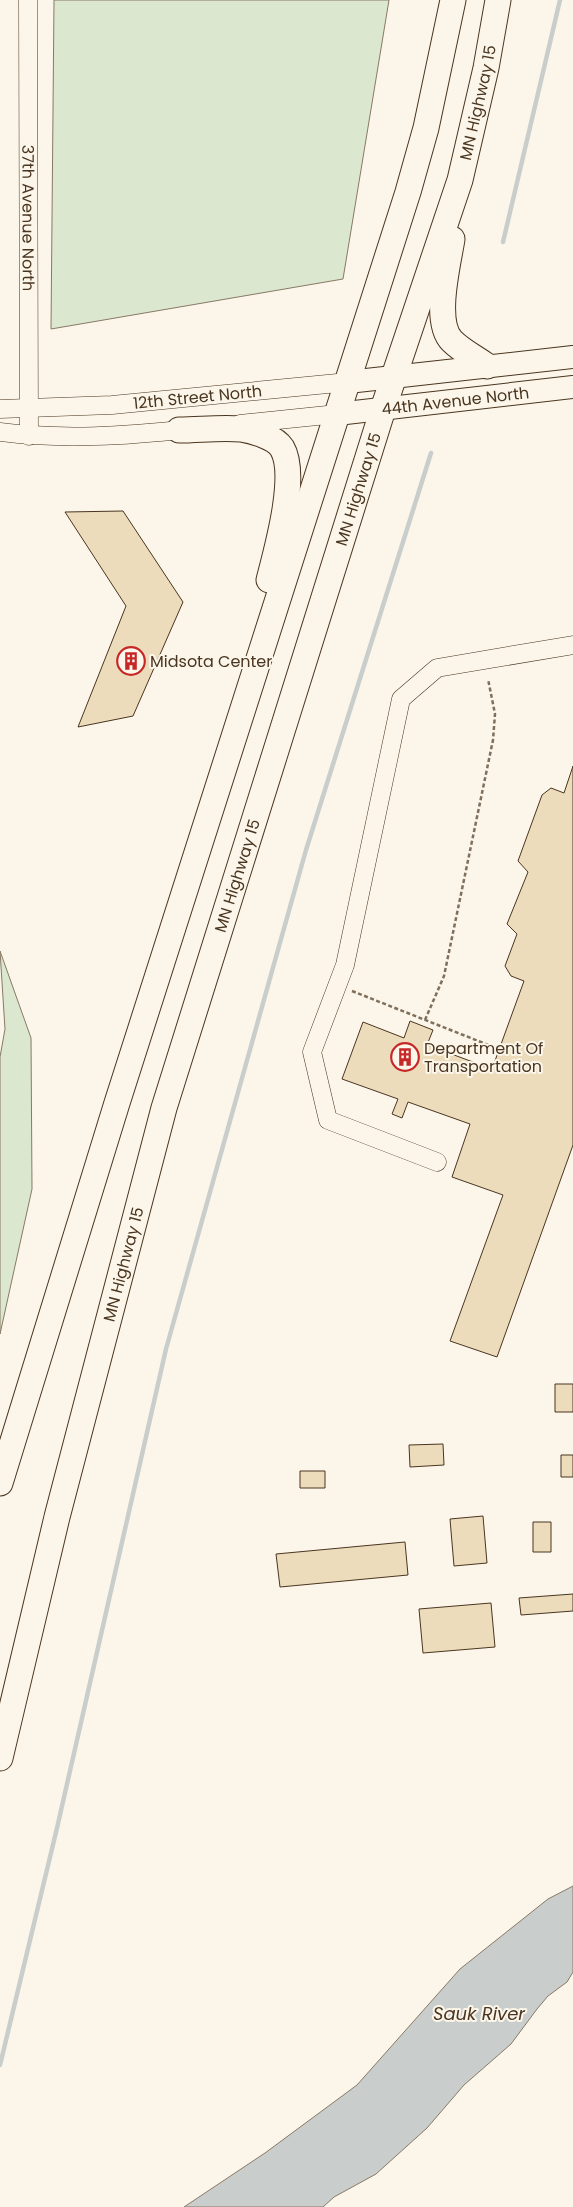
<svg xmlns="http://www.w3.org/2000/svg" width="573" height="2207" viewBox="0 0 573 2207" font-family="Poppins,sans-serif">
	<rect width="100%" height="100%" fill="#fbf6e9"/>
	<path fill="#dce7d0" stroke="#887966" d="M 54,0 L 389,0 L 343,279 L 51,329 Z
		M 0,951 L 31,1038 L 32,1189 L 0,1334 L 0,1057 L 5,1029 Z"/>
	<path fill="#c9cecd" stroke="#887966" d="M 573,1886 L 573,1972 L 567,1982 L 548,1996 L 537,2009 L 511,2044 L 464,2085 L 427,2128 L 376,2174 L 334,2197 L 323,2207 L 184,2207 L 265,2153 L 357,2085 L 460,1969 L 548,1899 Z"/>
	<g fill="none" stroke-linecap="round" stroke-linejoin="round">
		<path stroke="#c9cecd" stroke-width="4.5" d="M 503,242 L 560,0
			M 0,2065 L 57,1828 L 166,1349 L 306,850 L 431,453"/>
	</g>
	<path fill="#ecdcbc" stroke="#4a3520" d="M 123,511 L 183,602 L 133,716 L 78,727 L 126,606 L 65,512 Z
		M 573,766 L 573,1145 L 497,1357 L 450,1341 L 503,1195 L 452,1177 L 470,1124 L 408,1102 L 402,1118 L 392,1114 L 398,1099 L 342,1079 L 363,1022 L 404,1038 L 410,1021 L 433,1030 L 427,1045 L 492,1069 L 524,981 L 511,976 L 505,966 L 517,934 L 507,924 L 528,872 L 518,861 L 542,795 L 551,788 L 564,793 Z
		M 555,1384 L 573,1384 L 573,1412 L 555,1412 Z
		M 443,1444 L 444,1465 L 410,1467 L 409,1445 Z
		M 561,1455 L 573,1455 L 573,1477 L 561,1477 Z
		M 300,1471 L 325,1471 L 325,1488 L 300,1488 Z
		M 483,1516 L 487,1563 L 454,1566 L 450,1519 Z
		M 533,1522 L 551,1522 L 551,1552 L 533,1552 Z
		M 405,1542 L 408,1575 L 280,1587 L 276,1554 Z
		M 573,1594 L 573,1611 L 521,1615 L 519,1598 Z
		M 491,1603 L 495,1647 L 423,1653 L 419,1609 Z"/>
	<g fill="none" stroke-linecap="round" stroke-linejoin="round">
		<defs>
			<g id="minor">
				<path id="s1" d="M 28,0 L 29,436"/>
				<path id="s2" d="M 0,409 L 112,405 L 348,382"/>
				<path d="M 240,424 L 337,414"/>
				<path d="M 0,432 C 63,440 126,436 189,429"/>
				<path d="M 437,1162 L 328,1120 L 312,1052 L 345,965 L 401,699 L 437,668 L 573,645"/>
			</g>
			<g id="major">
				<path d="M 348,382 L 573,357"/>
				<path id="s3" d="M 337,414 L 573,387"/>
			</g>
			<g id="highway">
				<path d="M 452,239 C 448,265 433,322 452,341 C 462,351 476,358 487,366"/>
				<path d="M 179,430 C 199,430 221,427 241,429 C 253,431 275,437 282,448 C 298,475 277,549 269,580"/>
				<path d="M 0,1483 L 117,1103 L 408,192 L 426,128 L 453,0"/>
				<path id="s4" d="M 0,1758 L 57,1517 L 164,1108 L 383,409 L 460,180 L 486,68 L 498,0"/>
			</g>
		</defs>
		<use href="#minor" stroke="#4a3520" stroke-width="19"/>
		<use href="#major" stroke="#4a3520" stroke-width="24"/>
		<use href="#highway" stroke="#4a3520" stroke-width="27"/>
		<path stroke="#7f6f5c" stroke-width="2.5" stroke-dasharray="4 2.5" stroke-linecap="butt" d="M 352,991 L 496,1048
			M 425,1020 L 444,976 L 493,740 L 495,714 L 488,679"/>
		<use href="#minor" stroke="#fbf6e9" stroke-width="18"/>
		<use href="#major" stroke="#fbf6e9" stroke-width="22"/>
		<use href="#highway" stroke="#fbf6e9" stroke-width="25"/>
	</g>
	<defs>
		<symbol id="building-ring" viewBox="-11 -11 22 22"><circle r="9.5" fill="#fbf6e9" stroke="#c62828" stroke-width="1.5"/><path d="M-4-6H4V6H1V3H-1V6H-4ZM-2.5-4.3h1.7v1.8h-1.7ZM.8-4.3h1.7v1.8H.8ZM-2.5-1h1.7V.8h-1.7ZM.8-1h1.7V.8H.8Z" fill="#c62828"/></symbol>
	</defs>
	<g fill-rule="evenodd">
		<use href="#building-ring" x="115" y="645" width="32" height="32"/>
		<use href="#building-ring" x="389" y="1041" width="32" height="32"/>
	</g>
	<g text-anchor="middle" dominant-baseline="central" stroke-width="4" stroke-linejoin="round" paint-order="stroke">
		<g font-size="16" fill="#4a3520" stroke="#fbf6e9">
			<text stroke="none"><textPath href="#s4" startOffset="1724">MN Highway 15</textPath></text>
			<text stroke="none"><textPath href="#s1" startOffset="218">37th Avenue North</textPath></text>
			<text stroke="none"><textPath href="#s2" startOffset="198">12th Street North</textPath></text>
			<text stroke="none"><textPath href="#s3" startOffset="119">44th Avenue North</textPath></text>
			<text stroke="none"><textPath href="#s4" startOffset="1319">MN Highway 15</textPath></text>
			<text stroke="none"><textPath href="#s4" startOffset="914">MN Highway 15</textPath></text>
			<text stroke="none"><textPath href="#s4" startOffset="509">MN Highway 15</textPath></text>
		</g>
		<g font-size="16" fill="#4a3520" stroke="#fbf6e9" text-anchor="start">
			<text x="150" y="661">Midsota Center</text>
			<text x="424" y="1048">Department Of<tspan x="424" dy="18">Transportation</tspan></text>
		</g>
		<g font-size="18" font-style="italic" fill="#4a3520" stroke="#fbf6e9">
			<text x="479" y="2013">Sauk River</text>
		</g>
	</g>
</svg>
